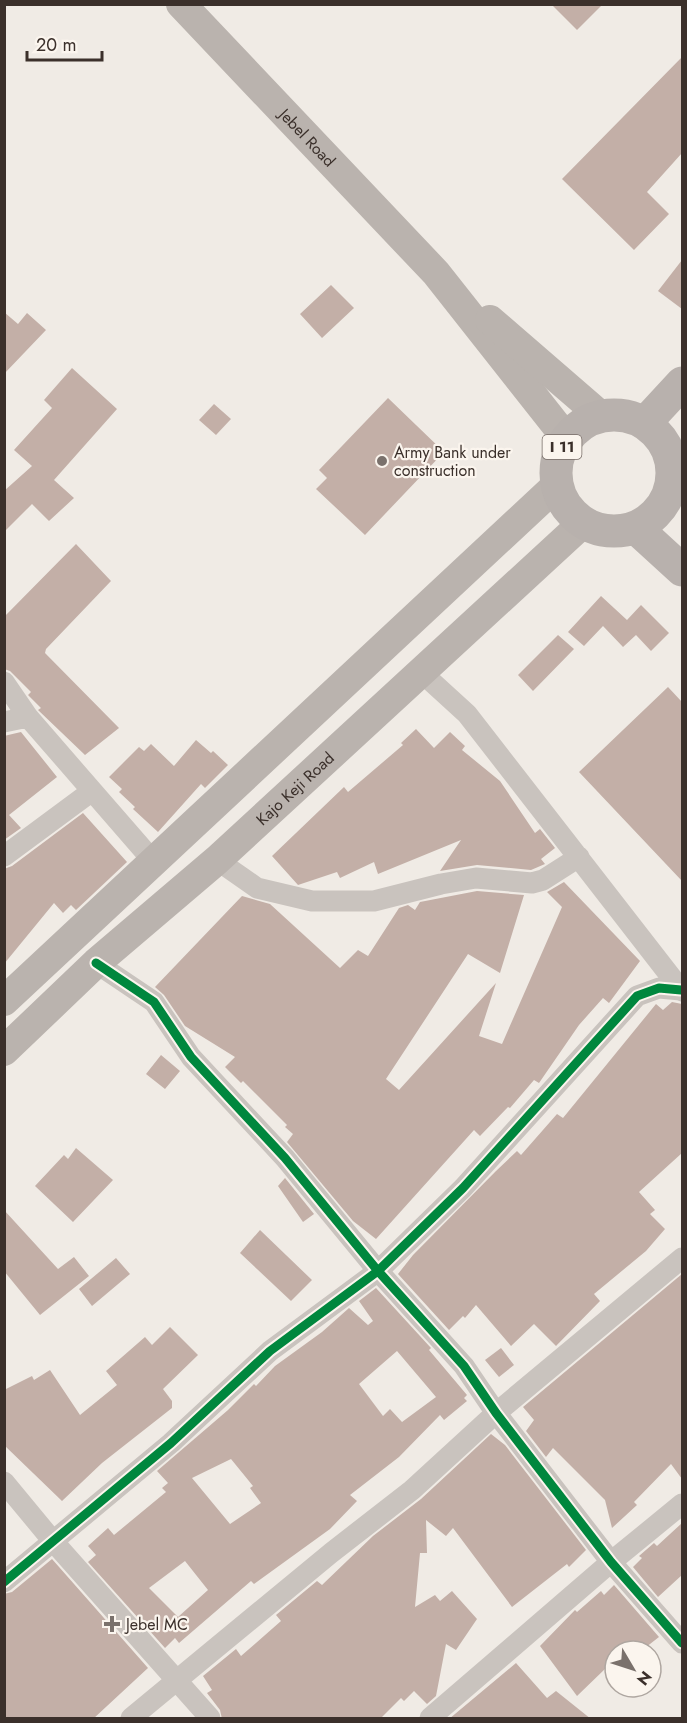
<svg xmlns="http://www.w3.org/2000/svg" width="687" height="1723" viewBox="0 0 687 1723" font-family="Jost,sans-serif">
	<rect width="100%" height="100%" fill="#f0ebe5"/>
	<path fill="#c3afa7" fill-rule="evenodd" d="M 551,4 L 603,4 L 577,30 Z
		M 682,57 L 682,153 L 647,192 L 669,214 L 634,250 L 562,179 Z
		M 682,260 L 682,309 L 658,291 Z
		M 331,285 L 354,308 L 322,338 L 300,314 Z
		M 4,312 L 18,324 L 27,313 L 46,330 L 4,374 Z
		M 72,368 L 117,409 L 54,480 L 74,498 L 49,521 L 32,504 L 4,532 L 4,491 L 32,466 L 14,450 L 52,408 L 44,400 Z
		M 388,398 L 444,452 L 365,535 L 316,489 L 327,478 L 319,470 Z
		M 214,404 L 231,419 L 216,435 L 199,420 Z
		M 76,544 L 111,581 L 46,649 L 45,653 L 119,728 L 85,755 L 38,710 L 41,708 L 28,695 L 31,692 L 10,671 L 4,669 L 4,617 Z
		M 601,596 L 627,620 L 641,605 L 669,633 L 651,651 L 636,635 L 623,647 L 603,626 L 584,646 L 568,632 Z
		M 558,635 L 574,649 L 533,691 L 518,675 Z
		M 668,687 L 682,702 L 682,881 L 579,772 Z
		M 416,729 L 434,748 L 450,732 L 465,746 L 462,750 L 500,781 L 535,833 L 540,829 L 555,848 L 541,859 L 545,864 L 531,870 L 477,865 L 440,871 L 461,840 L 378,874 L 374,862 L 340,878 L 337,872 L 298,885 L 272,856 L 344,787 L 348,792 L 403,745 L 401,743 Z
		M 21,732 L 57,777 L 9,815 L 21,828 L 4,840 L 4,736 Z
		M 196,740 L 211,753 L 213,751 L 228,765 L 205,788 L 201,784 L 158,832 L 133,809 L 135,807 L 119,792 L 122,789 L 109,777 L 139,747 L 144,751 L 151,744 L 174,766 Z
		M 83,813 L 127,862 L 76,910 L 71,905 L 63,913 L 54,903 L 4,964 L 4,869 L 12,866 Z
		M 564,882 L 640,961 L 609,1003 L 603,998 L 579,1025 L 539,1083 L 534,1080 L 510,1108 L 508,1107 L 480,1136 L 474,1130 L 376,1239 L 353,1221 L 287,1142 L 293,1134 L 285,1127 L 287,1125 L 243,1081 L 241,1083 L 225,1067 L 235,1057 L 185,1026 L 164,995 L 155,987 L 242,896 L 270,904 L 340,968 L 358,950 L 368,956 L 399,908 L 408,905 L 415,910 L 420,902 L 477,891 L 524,895 L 500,973 L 468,954 L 386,1079 L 399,1090 L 496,983 L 479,1036 L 502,1044 L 562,907 L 547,892 Z
		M 672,1002 L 682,1004 L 682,1153 L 639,1192 L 655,1210 L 650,1214 L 665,1229 L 646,1251 L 594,1294 L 600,1301 L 556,1346 L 534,1324 L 511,1346 L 476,1305 L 465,1318 L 463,1316 L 449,1330 L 398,1274 L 413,1255 L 496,1171 L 517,1151 L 521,1155 L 557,1114 L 563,1118 L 656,1004 L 663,1010 Z
		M 161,1055 L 180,1071 L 165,1089 L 146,1074 Z
		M 76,1148 L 113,1180 L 73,1222 L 35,1186 L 64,1155 L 68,1159 Z
		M 285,1178 L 314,1214 L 303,1222 L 278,1186 Z
		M 4,1210 L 58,1269 L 74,1257 L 89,1276 L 40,1315 L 4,1271 Z
		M 260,1230 L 312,1280 L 291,1301 L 240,1253 Z
		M 116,1258 L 130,1274 L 92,1306 L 79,1289 Z
		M 682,1274 L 682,1479 L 671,1464 L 634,1502 L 637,1505 L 612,1528 L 605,1500 L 553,1448 L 546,1457 L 526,1431 L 534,1420 L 523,1407 Z
		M 376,1288 L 431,1348 L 429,1350 L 467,1395 L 464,1398 L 467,1401 L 444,1420 L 440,1415 L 399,1457 L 350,1495 L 357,1501 L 330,1529 L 254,1584 L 251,1581 L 179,1643 L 175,1638 L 165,1648 L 88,1562 L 96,1555 L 88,1546 L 108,1528 L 114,1535 L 166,1492 L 162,1488 L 168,1483 L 157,1471 L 228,1410 L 254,1384 L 256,1386 L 275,1366 L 322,1332 L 349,1308 L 368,1325 L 373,1321 L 359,1301 ZM 397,1351 L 436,1397 L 402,1422 L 390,1409 L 383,1416 L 359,1384 ZM 231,1459 L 253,1486 L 250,1488 L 261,1503 L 230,1524 L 192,1478 ZM 185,1561 L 208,1590 L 178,1617 L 149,1588 Z
		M 170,1327 L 198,1355 L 163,1389 L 172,1401 L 172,1408 L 102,1463 L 62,1501 L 4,1445 L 4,1390 L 32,1376 L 34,1380 L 50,1370 L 80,1415 L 117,1385 L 106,1371 L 145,1337 L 152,1345 Z
		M 501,1348 L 514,1365 L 499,1377 L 485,1360 Z
		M 491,1434 L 505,1445 L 586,1550 L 569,1567 L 567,1564 L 512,1607 L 453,1528 L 446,1536 L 426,1520 L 427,1553 L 420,1553 L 415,1607 L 435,1595 L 440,1601 L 452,1591 L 477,1619 L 456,1650 L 446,1644 L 436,1696 L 427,1704 L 414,1691 L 404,1701 L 401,1698 L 380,1719 L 222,1719 L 220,1710 L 207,1693 L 212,1690 L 203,1676 L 236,1649 L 241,1656 L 281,1621 L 276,1615 L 317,1581 L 322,1585 L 373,1536 L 421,1499 Z
		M 682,1523 L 682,1575 L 658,1597 L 633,1567 L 642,1558 L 639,1556 L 654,1543 L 657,1546 Z
		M 52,1559 L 148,1668 L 93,1719 L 4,1719 L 4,1594 L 12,1592 Z
		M 614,1585 L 659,1637 L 641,1651 L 615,1651 L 615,1671 L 611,1674 L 606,1668 L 577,1696 L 540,1646 L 575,1610 L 577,1612 L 601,1591 L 604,1595 Z
		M 516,1663 L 547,1698 L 556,1691 L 591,1719 L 449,1719 Z"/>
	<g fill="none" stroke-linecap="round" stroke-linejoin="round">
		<path stroke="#c9c3be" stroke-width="21" d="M 421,672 L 467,714 L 682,991
			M 4,682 L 28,717 L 154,862
			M 4,722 L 28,717
			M 4,856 L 92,791
			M 217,860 L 257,888 L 312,901 L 374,901 L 441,884 L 476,878 L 532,883 L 543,880 L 579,857
			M 96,963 L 154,1002 L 191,1057 L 285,1158 L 378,1271 L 464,1366 L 496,1413 L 611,1562 L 682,1643
			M 4,1482 L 52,1540 L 210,1718
			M 4,1582 L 171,1443 L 270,1351 L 378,1271 L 463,1188 L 637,996 L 659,988 L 681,990
			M 131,1718 L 331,1553 L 412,1490 L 496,1413 L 682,1258
			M 430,1718 L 611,1562 L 682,1504"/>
		<g stroke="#bab3ae" stroke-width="30">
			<path id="s1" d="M 181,4 L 436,273 L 567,439"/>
			<path d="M 490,320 L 601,416"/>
			<path d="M 4,1001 L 557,485"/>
			<path id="s2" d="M 4,1051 L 96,963 L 217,860 L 583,523"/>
		</g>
		<path stroke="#b8b1ad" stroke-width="33" d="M556 473a58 58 0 1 1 116 0a58 58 0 1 1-116 0Z
			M 645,423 L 682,383
			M 636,528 L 682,570"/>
		<defs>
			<path id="cycleway" d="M 96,963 L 154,1002 L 191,1057 L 285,1158 L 378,1271 L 464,1366 L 496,1413 L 611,1562 L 682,1643
				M 4,1582 L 171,1443 L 270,1351 L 378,1271 L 463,1188 L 637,996 L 659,988 L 681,990"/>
		</defs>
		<use href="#cycleway" stroke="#fbf5ee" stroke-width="13"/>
		<use href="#cycleway" stroke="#00873e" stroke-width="9"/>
	</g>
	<g fill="#7a716c" stroke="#fbf5ee" stroke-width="2">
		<circle cx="382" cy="461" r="6"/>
		<path d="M109 1615h6v6h6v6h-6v6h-6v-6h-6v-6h6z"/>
	</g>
	<g text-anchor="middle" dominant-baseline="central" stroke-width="4.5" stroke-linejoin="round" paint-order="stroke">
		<rect fill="#fbf5ee" stroke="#756b66" stroke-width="1.5" x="542.5" y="435" width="39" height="24" rx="4.5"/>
		<g font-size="15" font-weight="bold" fill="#3b302b">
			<text x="562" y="447">I 11</text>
		</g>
		<g font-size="16" fill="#3b302b" stroke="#fbf5ee">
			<text stroke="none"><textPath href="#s1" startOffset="184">Jebel Road</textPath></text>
			<text stroke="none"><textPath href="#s2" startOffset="392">Kajo Keji Road</textPath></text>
		</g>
		<g font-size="16" fill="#3b302b" stroke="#fbf5ee" text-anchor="start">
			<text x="394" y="452">Army Bank under<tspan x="394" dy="18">construction</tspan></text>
			<text x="126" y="1624">Jebel MC</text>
		</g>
	</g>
	<rect width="687" height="1723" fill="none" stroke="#3b302b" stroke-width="12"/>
	<g transform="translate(633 1669) rotate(129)"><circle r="28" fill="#fbf5ee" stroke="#aea6a0" stroke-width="1.5"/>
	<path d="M0-4.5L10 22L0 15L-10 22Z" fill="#7a716c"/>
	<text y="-9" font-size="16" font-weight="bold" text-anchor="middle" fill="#3b302b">N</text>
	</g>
	<path d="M27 51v9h75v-9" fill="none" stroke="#3b302b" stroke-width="3"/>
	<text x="36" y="51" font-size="18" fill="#3b302b" stroke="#fbf5ee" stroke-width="4.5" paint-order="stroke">20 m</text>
</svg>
